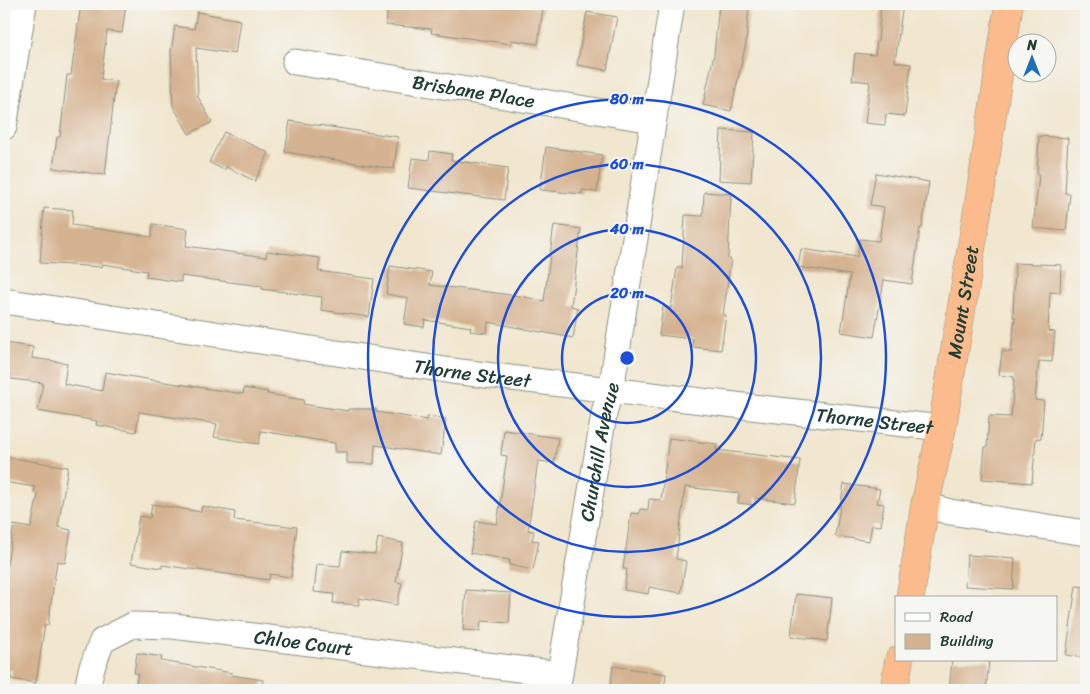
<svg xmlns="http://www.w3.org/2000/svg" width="1090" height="694" viewBox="0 0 1090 694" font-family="Sriracha,sans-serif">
	<rect width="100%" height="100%" fill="#f6f6f2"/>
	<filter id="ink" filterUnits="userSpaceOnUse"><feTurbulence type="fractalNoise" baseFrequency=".02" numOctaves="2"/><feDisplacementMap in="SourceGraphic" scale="10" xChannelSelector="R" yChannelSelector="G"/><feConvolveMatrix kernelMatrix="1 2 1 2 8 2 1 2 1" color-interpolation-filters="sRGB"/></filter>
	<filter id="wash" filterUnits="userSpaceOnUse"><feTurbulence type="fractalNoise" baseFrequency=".0096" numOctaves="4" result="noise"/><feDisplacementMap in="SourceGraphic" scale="20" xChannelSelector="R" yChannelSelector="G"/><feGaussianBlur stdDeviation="1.12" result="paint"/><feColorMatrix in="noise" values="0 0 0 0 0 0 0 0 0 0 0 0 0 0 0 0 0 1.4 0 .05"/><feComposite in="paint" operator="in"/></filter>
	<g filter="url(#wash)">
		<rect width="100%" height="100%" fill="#f1e6ce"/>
		<g id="blocks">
			<path fill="#d5b290" d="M 81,4 L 126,4 L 122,33 L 107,31 L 101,79 L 116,81 L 105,175 L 53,168 L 57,137 L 60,137 L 67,75 L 71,75 Z
				M 388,4 L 510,4 L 543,8 L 538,44 L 511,40 L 511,44 L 431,33 L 432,29 L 386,25 Z
				M 719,4 L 749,4 L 746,43 L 731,111 L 703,105 L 714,54 Z
				M 881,4 L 903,4 L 895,62 L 911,64 L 905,116 L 886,114 L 885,125 L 865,123 L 870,82 L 852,80 L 855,53 L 875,55 L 877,41 L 878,41 Z
				M 197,12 L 240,20 L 235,54 L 196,48 L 198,97 L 212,122 L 189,134 L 173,106 L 171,52 L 175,26 L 194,29 Z
				M 587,12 L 617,17 L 607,70 L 577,65 Z
				M 290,121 L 398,137 L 394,169 L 285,152 Z
				M 721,130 L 754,132 L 751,182 L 719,180 Z
				M 224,132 L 269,153 L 255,181 L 226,167 L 224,170 L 209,162 Z
				M 1039,136 L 1068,138 L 1065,193 L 1070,194 L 1066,231 L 1033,228 L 1039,175 L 1037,175 Z
				M 546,147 L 602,155 L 597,192 L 582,190 L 582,194 L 540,190 Z
				M 430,151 L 452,154 L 451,160 L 508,168 L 504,200 L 408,188 L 412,158 L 429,160 Z
				M 876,173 L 929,182 L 922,228 L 920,228 L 912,284 L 884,280 L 874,337 L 841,332 L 850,275 L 798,267 L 801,249 L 857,257 L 860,239 L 879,241 L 884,207 L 870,205 Z
				M 704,192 L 731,194 L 728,259 L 731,259 L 723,315 L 726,315 L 721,350 L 692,347 L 693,339 L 659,335 L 663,307 L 671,308 L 677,268 L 682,268 L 685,215 L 703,216 Z
				M 44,208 L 73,210 L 72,225 L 152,237 L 153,224 L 188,229 L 186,246 L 266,257 L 267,251 L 320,258 L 318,271 L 374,279 L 369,317 L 321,310 L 322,297 L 262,289 L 262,286 L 181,276 L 181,282 L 146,277 L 147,271 L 103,264 L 102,267 L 40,263 Z
				M 554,225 L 581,229 L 571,306 L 578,308 L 573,338 L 488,322 L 487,333 L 470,331 L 471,327 L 425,320 L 424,327 L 404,324 L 408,298 L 386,294 L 390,266 L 432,272 L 430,285 L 520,296 L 544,301 Z
				M 1015,263 L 1061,265 L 1060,293 L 1050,292 L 1048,331 L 1055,332 L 1052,362 L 1039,361 L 1035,400 L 1044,401 L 1041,439 L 1036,438 L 1032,483 L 982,479 L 985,447 L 987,447 L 989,416 L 1011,417 L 1014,377 L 999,375 L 1002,351 L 1011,352 L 1015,317 L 1013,317 Z
				M 4,343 L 33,347 L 32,358 L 67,363 L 64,384 L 102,391 L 105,372 L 152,380 L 243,394 L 244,388 L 268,392 L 267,394 L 304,400 L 303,404 L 348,411 L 348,409 L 376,409 L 376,412 L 427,420 L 428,416 L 446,419 L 441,455 L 375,445 L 374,464 L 347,463 L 347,452 L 335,452 L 335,443 L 261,431 L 259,444 L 214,437 L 217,424 L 139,412 L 136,432 L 96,425 L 97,421 L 38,411 L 43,383 L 4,378 Z
				M 504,430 L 558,438 L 554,463 L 538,461 L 528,530 L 534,531 L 532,540 L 539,541 L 533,570 L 509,565 L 510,560 L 470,553 L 476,521 L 497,524 L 507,456 L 501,455 Z
				M 669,438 L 717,444 L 716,450 L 800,460 L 795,503 L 755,498 L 755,505 L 738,503 L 739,493 L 685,487 L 676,559 L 686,561 L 681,593 L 649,587 L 648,594 L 624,590 L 627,569 L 623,569 L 631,513 L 639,514 L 640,509 L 648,510 L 649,499 L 661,500 Z
				M 6,457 L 68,467 L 58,527 L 71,530 L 65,563 L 57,561 L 48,625 L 45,624 L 36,683 L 11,679 L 12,670 L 4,669 L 4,580 L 14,525 L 31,528 L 38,494 L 34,493 L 35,487 L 4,482 Z
				M 844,484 L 880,489 L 877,503 L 884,504 L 881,526 L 872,525 L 869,541 L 835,536 Z
				M 152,504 L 201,512 L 202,506 L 235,512 L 234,520 L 297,527 L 291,577 L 270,574 L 269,580 L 162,565 L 162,568 L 131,563 L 139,516 L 150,518 Z
				M 378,538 L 403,543 L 396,582 L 402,583 L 397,605 L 359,598 L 359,605 L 333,603 L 334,594 L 314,592 L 317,564 L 340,566 L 342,551 L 375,554 Z
				M 967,555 L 1015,558 L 1013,589 L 965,586 Z
				M 1076,586 L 1086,587 L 1086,658 L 1066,655 Z
				M 466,590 L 511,593 L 509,623 L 481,621 L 480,631 L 463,630 Z
				M 796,594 L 832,598 L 827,641 L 791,636 Z
				M 137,653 L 162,657 L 161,661 L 232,673 L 231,675 L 263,680 L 262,690 L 135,690 L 138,673 L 134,673 Z
				M 952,660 L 989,660 L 986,690 L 949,690 Z
				M 613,666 L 666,674 L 664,690 L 610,690 Z"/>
		</g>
	</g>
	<g filter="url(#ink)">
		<use href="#blocks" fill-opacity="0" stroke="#889281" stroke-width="1"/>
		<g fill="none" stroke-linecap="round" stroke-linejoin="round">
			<defs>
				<g id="minor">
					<path id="s1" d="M 295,62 L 653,120"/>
					<path d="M 4,127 L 24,4"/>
					<path id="s2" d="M 4,301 L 452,371 L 760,408 L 942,428"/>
					<path d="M 925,505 L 950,512 L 1086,533"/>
					<path id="s3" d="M 87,690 L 91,670 L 102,641 L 133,625 L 173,626 L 560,674"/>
					<path id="s4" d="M 557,690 L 605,409 L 611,390 L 672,4"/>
				</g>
				<g id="highway">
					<path id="s5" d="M 910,598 L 925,505 L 942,428 L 981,189 L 1009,4"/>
					<path d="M 894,690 L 899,660"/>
				</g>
			</defs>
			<use href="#minor" stroke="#889281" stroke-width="27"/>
			<use href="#highway" stroke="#889281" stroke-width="29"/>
			<use href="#minor" stroke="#fff" stroke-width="25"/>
			<use href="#highway" stroke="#fbbb8c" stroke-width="28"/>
		</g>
	</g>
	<g fill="none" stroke="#1d4ed8" stroke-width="2.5">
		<circle cx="627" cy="358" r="65"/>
		<circle cx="627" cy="358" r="129"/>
		<circle cx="627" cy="358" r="194"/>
		<circle cx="627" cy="358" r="259"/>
	</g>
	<g text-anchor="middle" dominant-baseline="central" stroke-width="4" stroke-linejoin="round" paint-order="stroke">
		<g font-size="19" fill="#1f3d34" stroke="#f6f6f2">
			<text stroke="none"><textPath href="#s1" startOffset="181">Brisbane Place</textPath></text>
			<text stroke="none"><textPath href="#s5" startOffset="301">Mount Street</textPath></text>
			<text stroke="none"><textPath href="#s2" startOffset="474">Thorne Street</textPath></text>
			<text stroke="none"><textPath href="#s2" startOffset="879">Thorne Street</textPath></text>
			<text stroke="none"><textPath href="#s4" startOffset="242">Churchill Avenue</textPath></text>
			<text stroke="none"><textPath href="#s3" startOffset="258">Chloe Court</textPath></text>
		</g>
	</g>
	<circle cx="627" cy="358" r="8" fill="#1d4ed8" stroke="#f6f6f2" stroke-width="2.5"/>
	<g font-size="15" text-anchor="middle" font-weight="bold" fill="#1d4ed8" stroke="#f6f6f2" stroke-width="4" stroke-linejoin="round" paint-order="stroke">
		<text x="627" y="104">80 m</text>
		<text x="627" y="169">60 m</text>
		<text x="627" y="234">40 m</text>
		<text x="627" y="298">20 m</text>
	</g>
	<rect width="1090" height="694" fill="none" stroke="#f6f6f2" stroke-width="20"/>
	<rect x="895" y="596" width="162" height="65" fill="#f6f6f2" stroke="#a0aca6"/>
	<rect x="905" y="613" width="25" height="8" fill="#ffffff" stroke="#a0aca6"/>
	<text x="940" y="622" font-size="15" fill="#1f3d34">Road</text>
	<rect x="905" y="634" width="25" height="15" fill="#d5b290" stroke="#a0aca6"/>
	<text x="940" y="646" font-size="15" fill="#1f3d34">Building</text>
	<g transform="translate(1032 58)"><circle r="24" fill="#f6f6f2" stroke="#a0aca6"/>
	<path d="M0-4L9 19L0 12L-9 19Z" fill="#1f6fb2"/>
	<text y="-8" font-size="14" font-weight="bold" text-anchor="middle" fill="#1f3d34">N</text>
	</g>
</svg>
